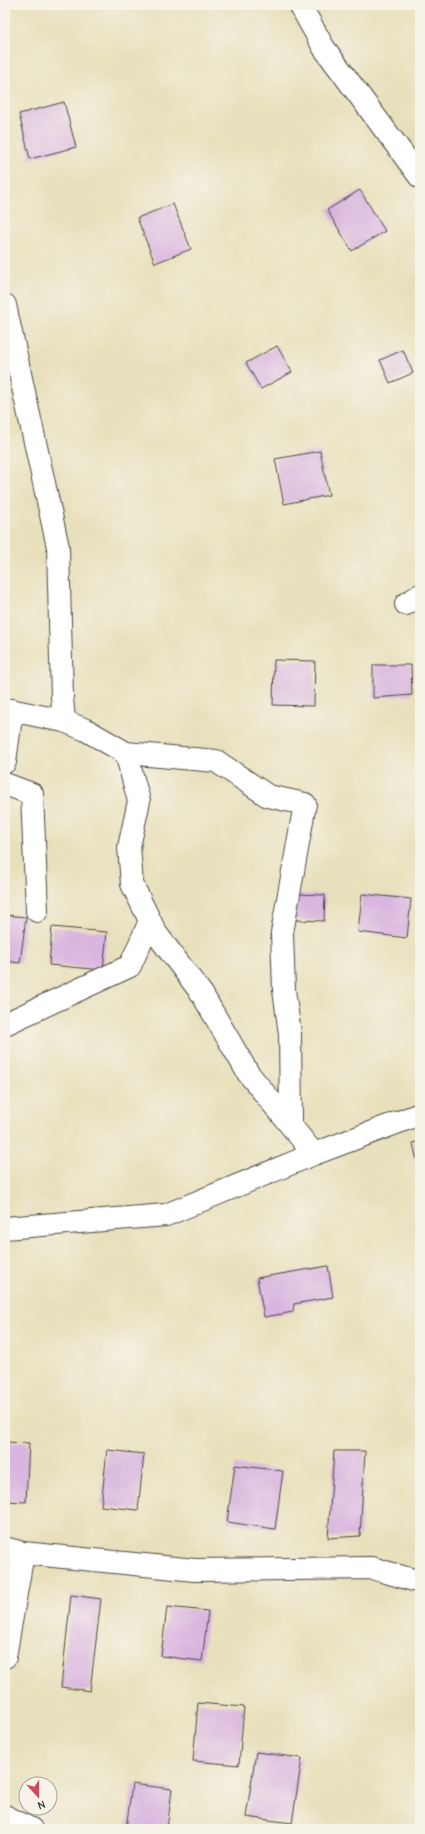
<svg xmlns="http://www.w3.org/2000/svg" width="425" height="1834" viewBox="0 0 425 1834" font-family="'Comic Neue',sans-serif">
	<rect width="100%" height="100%" fill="#f7f3e8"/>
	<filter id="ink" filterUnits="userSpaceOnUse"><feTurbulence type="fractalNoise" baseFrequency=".025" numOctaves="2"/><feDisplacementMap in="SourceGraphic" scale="8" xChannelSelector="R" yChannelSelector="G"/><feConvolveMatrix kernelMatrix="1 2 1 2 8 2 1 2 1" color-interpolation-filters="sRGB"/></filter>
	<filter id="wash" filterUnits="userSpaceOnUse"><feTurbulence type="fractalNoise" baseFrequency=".012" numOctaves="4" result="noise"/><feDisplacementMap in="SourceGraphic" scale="16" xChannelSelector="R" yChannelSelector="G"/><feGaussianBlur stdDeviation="0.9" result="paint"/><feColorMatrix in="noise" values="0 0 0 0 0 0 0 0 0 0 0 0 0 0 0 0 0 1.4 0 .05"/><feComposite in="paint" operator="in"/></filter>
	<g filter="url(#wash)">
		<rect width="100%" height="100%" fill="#e8e0bc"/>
		<g id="blocks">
			<path fill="#d9b5df" d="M 64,102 L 76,147 L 30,159 L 19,114 Z
				M 360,190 L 385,231 L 352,251 L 327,210 Z
				M 173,204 L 191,249 L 155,263 L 137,218 Z
				M 277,346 L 292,372 L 261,389 L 246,363 Z
				M 403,350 L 413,373 L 390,383 L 380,360 Z
				M 320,451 L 329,495 L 284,504 L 275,459 Z
				M 274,660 L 315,661 L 314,706 L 273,705 Z
				M 373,665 L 411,665 L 412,695 L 373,698 Z
				M 295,894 L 325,895 L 324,921 L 294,920 Z
				M 362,894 L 411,899 L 407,938 L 358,932 Z
				M 5,915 L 26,917 L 20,963 L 5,961 Z
				M 52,927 L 107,932 L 103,970 L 49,965 Z
				M 420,1141 L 420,1166 L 418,1166 L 413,1143 Z
				M 328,1266 L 333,1297 L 294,1304 L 293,1312 L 264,1317 L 257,1278 Z
				M 5,1442 L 29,1443 L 26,1502 L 5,1501 Z
				M 107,1450 L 144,1454 L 138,1510 L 101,1506 Z
				M 334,1451 L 365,1451 L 360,1536 L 328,1538 Z
				M 235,1465 L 283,1471 L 275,1529 L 227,1522 Z
				M 71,1595 L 101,1599 L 90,1691 L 61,1687 Z
				M 167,1607 L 208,1611 L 202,1661 L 161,1656 Z
				M 198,1703 L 244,1707 L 239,1765 L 193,1761 Z
				M 256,1752 L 302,1758 L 292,1823 L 246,1817 Z
				M 132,1784 L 172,1789 L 167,1829 L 126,1829 Z"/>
		</g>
	</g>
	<g filter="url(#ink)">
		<use href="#blocks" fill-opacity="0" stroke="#474641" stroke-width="1"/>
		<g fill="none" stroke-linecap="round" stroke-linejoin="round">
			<defs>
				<path id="minor" d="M 300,5 L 324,48 L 420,177
					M 5,305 L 58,547 L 62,697 L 64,721
					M 406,604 L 420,595
					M 5,709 L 64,721 L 86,730 L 126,753 L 139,801 L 129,847 L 132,884 L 156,933 L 202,994 L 248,1073 L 314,1154
					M 126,753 L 216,761 L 268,796 L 305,804 L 282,933 L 284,990 L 290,1034 L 291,1125
					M 5,762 L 12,710
					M 5,784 L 32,794 L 37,911
					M 5,1024 L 130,966 L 150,921
					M 5,1228 L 166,1215 L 314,1154 L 420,1114
					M 5,1548 L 23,1553 L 195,1570 L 372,1568 L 420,1582
					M 5,1657 L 23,1553
					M 5,1816 L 31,1829"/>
			</defs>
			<use href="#minor" stroke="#474641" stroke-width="24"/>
			<use href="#minor" stroke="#fff" stroke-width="22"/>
		</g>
	</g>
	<rect width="425" height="1834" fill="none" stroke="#f7f3e8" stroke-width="20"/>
	<g transform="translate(38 1796) rotate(159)"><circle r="19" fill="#f7f3e8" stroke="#a5a39c"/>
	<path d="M0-3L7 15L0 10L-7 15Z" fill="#d1495b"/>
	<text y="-6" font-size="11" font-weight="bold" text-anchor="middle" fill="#2b2b2b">N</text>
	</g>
</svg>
